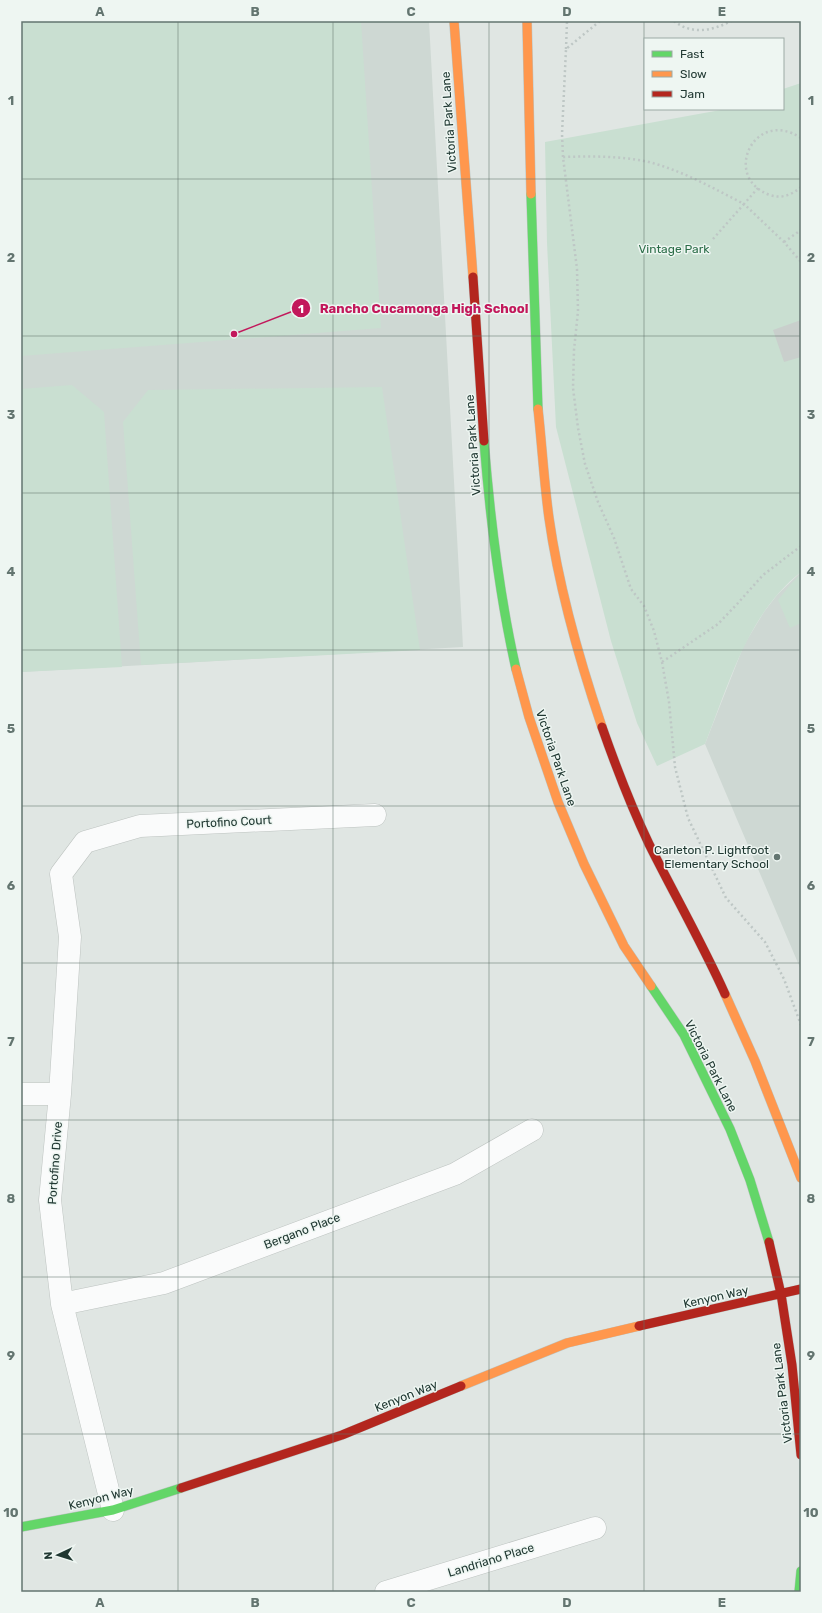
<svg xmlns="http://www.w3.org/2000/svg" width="822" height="1613" viewBox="0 0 822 1613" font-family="Rubik,sans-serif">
	<rect width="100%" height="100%" fill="#e0e6e3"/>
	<path fill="#ced8d3" d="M 21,21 L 429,21 L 463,647 L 21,672 Z
		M 801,572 L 801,970 L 705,744 L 744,645 L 764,612 L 777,595 Z"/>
	<path fill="#c9dfd1" d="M 21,21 L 361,21 L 381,328 L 21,356 Z
		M 801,83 L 801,572 C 748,613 729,684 705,744 L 657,766 L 637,723 L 611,641 L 556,427 L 547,243 L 545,142 L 726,109 L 783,109 L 783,89 Z
		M 72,385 L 104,412 L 122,667 L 21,672 L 21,389 Z
		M 382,387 L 420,650 L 141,665 L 123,422 L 148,390 Z
		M 801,574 L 801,623 L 790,628 L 778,600 L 791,584 Z"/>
	<path fill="#c9cfcc" d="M 801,320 L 801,357 L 784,362 L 773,330 Z"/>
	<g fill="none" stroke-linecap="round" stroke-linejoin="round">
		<defs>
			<path id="street" d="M 21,1094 L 60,1094
				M 62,1304 L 164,1283 L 455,1174 L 532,1130
				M 113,1510 L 62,1304 L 50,1200 L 60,1094 L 70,937 L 61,874 L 85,842 L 140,826 L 375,815
				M 386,1592 L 595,1528"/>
			<path id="fast" d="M 531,194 L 538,409
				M 484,441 C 490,518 499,594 516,669
				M 651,986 L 684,1035 L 730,1129 L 750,1180 L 769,1242
				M 21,1527 L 113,1510 L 181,1488
				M 799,1592 L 801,1571"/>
			<path id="slow" d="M 454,21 L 473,277
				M 527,21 L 531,194
				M 538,409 C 542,445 544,482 549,518 C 559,589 579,659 602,727
				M 516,669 L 529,717 L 558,802 L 584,864 L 624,946 L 651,986
				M 725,994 L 755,1061 L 801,1178
				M 461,1386 L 567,1343 L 639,1326"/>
			<path id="jam" d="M 473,277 L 484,441
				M 602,727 C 616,767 631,806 649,844 C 674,894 702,943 725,994
				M 769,1242 L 781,1294 L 792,1365 L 801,1455
				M 639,1326 L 801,1289
				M 181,1488 L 342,1435 L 461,1386"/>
		</defs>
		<use href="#street" stroke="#bdc3c0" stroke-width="23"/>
		<use href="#fast" stroke="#bcc4c1" stroke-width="10"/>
		<use href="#slow" stroke="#bcc4c1" stroke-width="10"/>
		<use href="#jam" stroke="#bcc4c1" stroke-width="10"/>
		<path stroke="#bec7c5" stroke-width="2.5" stroke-dasharray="2 3" stroke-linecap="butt" d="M 674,21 C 692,35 712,31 731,21
			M 566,49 L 567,21
			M 801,138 C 754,107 721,178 770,195 C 781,199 792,195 801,187
			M 563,157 L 562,134 L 566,49 L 600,21
			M 758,188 L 744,204 L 784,242 L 801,262
			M 713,239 L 744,204 C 713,188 683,171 649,162 C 621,156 592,156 563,157 L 577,269 L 578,311 L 574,350 L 573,388 L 578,428 L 585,464 L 598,502 L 614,538 L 631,589 L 644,606 L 654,631 L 662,662 L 718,624 L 738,603 L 763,575 L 801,546
			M 784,242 L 801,230
			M 662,662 L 669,702 L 675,767 L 688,818 L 726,898 L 765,942 L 784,979 L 801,1025"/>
		<use href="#street" stroke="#fafbfb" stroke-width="22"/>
		<use href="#fast" stroke="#63d668" stroke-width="9"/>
		<use href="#slow" stroke="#ff974d" stroke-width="9"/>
		<use href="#jam" stroke="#b3261e" stroke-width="9"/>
	</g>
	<path fill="none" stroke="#637570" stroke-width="1" stroke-opacity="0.55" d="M 178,21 L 178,1592M 333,21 L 333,1592M 489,21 L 489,1592M 644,21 L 644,1592M 21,179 L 801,179M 21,336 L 801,336M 21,493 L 801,493M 21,650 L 801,650M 21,806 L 801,806M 21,963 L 801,963M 21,1120 L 801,1120M 21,1277 L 801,1277M 21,1434 L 801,1434"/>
	<circle fill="#637570" stroke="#eef6f2" stroke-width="1.5" cx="777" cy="857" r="4"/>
	<g text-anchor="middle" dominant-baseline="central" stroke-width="3" stroke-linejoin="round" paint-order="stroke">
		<g font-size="12" fill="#203832" stroke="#eef6f2">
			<text transform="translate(449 122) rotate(-94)">Victoria Park Lane</text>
			<text transform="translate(473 445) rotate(-94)">Victoria Park Lane</text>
			<text transform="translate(556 758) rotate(71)">Victoria Park Lane</text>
			<text transform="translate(229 822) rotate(-3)">Portofino Court</text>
			<text transform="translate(711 1066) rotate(63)">Victoria Park Lane</text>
			<text transform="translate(55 1163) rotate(-86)">Portofino Drive</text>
			<text transform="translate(302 1231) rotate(-21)">Bergano Place</text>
			<text transform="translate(716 1297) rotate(-13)">Kenyon Way</text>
			<text transform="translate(782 1393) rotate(-97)">Victoria Park Lane</text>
			<text transform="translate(406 1396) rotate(-22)">Kenyon Way</text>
			<text transform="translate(101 1498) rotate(-14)">Kenyon Way</text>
			<text transform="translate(491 1560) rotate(-17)">Landriano Place</text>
		</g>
		<g font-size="12" fill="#2b6d48" stroke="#eef6f2">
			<text x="674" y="249">Vintage Park</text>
		</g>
		<g font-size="12" fill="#203832" stroke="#eef6f2" text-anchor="end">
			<text x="769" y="850">Carleton P. Lightfoot<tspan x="769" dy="14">Elementary School</tspan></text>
		</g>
	</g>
	<path fill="none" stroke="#c2185b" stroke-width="1.5" d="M234 334L301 308"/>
	<g fill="#c2185b" stroke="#eef6f2" stroke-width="1.5">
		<circle cx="234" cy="334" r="4"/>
		<circle cx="301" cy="308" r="10"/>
	</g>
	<g font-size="12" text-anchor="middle" font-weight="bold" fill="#fff">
		<text x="301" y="313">1</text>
	</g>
	<g font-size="13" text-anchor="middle" font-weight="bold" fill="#c2185b" stroke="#eef6f2" stroke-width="3" stroke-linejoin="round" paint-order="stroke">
		<text x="424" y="313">Rancho Cucamonga High School</text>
	</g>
	<rect width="822" height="1613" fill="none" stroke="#eef6f2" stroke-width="44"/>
	<rect x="644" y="38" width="140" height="72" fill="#eef6f2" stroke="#9caaa5"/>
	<rect x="652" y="51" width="20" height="6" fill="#63d668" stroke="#9caaa5"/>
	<text x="680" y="58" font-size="12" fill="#203832">Fast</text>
	<rect x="652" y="71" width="20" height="6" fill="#ff974d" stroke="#9caaa5"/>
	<text x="680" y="78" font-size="12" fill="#203832">Slow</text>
	<rect x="652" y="91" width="20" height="6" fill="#b3261e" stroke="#9caaa5"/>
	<text x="680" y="98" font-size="12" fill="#203832">Jam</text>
	<g transform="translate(58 1555) rotate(266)" stroke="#eef6f2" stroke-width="3" paint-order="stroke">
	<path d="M0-3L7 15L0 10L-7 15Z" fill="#203832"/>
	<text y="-6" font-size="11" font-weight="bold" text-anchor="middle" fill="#203832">N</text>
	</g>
	<rect x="22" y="22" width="778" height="1569" fill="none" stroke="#637570" stroke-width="1.5"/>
	<g font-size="13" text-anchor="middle" font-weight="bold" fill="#637570">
		<text x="100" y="16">A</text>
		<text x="255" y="16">B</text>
		<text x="411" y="16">C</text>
		<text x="567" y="16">D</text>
		<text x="722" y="16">E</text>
		<text x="11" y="105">1</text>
		<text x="811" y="105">1</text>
		<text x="11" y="262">2</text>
		<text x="811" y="262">2</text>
		<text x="11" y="419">3</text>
		<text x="811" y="419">3</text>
		<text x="11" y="576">4</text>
		<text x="811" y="576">4</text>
		<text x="11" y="733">5</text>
		<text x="811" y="733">5</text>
		<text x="11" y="890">6</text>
		<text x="811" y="890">6</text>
		<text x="11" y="1046">7</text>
		<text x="811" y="1046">7</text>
		<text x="11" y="1203">8</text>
		<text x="811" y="1203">8</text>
		<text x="11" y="1360">9</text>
		<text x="811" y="1360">9</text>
		<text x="11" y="1517">10</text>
		<text x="811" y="1517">10</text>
		<text x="100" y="1607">A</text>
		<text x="255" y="1607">B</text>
		<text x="411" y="1607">C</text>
		<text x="567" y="1607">D</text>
		<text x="722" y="1607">E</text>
	</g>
</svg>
